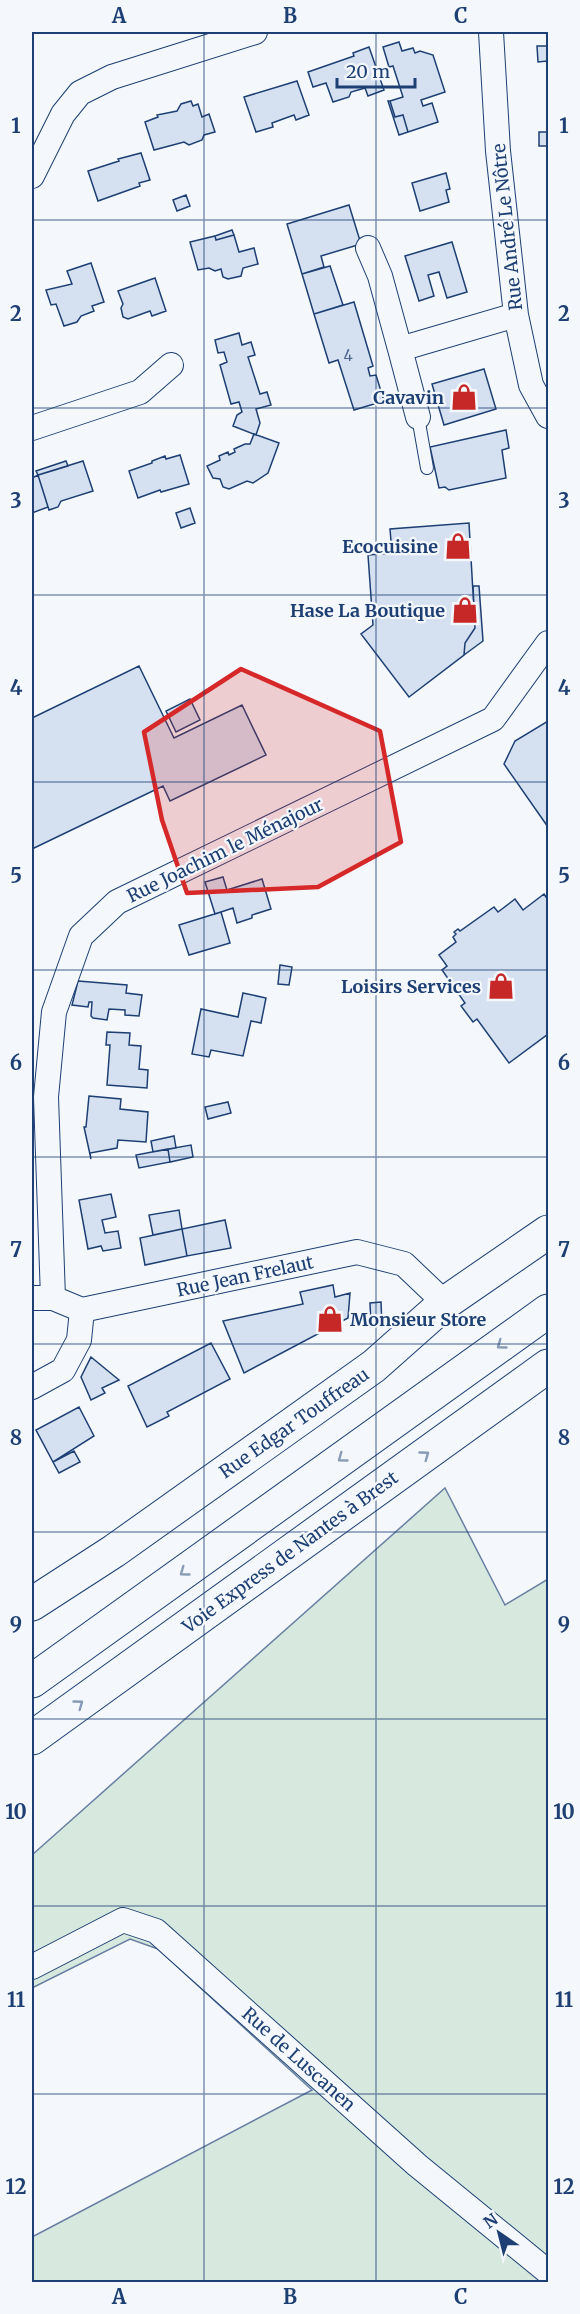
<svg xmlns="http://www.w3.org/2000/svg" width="580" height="2314" viewBox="0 0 580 2314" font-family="Merriweather,serif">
	<rect width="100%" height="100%" fill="#f4f7fb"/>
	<path fill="#d7e8df" stroke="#687fa3" stroke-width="1.5" d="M 445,1488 L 505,1605 L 548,1579 L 548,2282 L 32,2282 L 32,2237 L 312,2090 L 158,1949 L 130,1939 L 32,1988 L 32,1855 Z"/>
	<path fill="#d5e0f0" stroke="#1d3f73" stroke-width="1.5" d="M 399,42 L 402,51 L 413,48 L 415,53 L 420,51 L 433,55 L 445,92 L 421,100 L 423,106 L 432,103 L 438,122 L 408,132 L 403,115 L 395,117 L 390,101 L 403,97 L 393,66 L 389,67 L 383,47 Z
		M 537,46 L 548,46 L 548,85 L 547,61 L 538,62 Z
		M 369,47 L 384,90 L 368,96 L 365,88 L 351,92 L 349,97 L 333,102 L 326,83 L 313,87 L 308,72 L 354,56 L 353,53 Z
		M 297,81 L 309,115 L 296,120 L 294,115 L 272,123 L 273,127 L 256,132 L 244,97 Z
		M 191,101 L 193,106 L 198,104 L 202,117 L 209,114 L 215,132 L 204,135 L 202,140 L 189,145 L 184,142 L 154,150 L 145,122 L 158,117 L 157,115 L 177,111 L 181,104 Z
		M 388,101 L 390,101 L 395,117 L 403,115 L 408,132 L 399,135 Z
		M 539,132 L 548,132 L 548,146 L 539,146 Z
		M 141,153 L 150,180 L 139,183 L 140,186 L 98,201 L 88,171 L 119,161 L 118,159 Z
		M 446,173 L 450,189 L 446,190 L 449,202 L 420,211 L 412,183 Z
		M 186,195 L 190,206 L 177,211 L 173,200 Z
		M 349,205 L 361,244 L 321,256 L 324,267 L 302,274 L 287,224 Z
		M 232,230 L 234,235 L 216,240 L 215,236 Z
		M 234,235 L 239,252 L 254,248 L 258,264 L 243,268 L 241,276 L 228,279 L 223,277 L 221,269 L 215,271 L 209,268 L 198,270 L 190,242 L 215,236 L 216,240 Z
		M 452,242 L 467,292 L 447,298 L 439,272 L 428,275 L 434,296 L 419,301 L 405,256 Z
		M 91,263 L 104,302 L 92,306 L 94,311 L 81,316 L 77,322 L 64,326 L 56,304 L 51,305 L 46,290 L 72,284 L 67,271 Z
		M 330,266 L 343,305 L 314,314 L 302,274 Z
		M 155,278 L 166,311 L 152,316 L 150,311 L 128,319 L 123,317 L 121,308 L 123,304 L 118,291 Z
		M 354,302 L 373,366 L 368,368 L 370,376 L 376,375 L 384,401 L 354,410 L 338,360 L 329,363 L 314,314 Z
		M 239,333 L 242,345 L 251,342 L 255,355 L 248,357 L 260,394 L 267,392 L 271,405 L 256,409 L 260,423 L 256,435 L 233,426 L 237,415 L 242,412 L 239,402 L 231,404 L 220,365 L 227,362 L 224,352 L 218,353 L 215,340 Z
		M 484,369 L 496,409 L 444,425 L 432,384 Z
		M 506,430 L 509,448 L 502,450 L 506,478 L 449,490 L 445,487 L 439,488 L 430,447 Z
		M 254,434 L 279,443 L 268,473 L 253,483 L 247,481 L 229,489 L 223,487 L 220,479 L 213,478 L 207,466 L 220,460 L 219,456 L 228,452 L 229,455 L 235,452 L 234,449 L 245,444 L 250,444 Z
		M 180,455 L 189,484 L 161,492 L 160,490 L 138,498 L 129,471 L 152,463 L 152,461 L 165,456 L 166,459 Z
		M 66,461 L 68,466 L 38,475 L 36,471 Z
		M 83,461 L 93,491 L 61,501 L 58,507 L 49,510 L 38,475 Z
		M 38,475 L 48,507 L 32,513 L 32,478 Z
		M 190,508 L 195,523 L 181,528 L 176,513 Z
		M 469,523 L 475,628 L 465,643 L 464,655 L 409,697 L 361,634 L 373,625 L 368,555 L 392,553 L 390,529 Z
		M 473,586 L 479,586 L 483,641 L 464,655 L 465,643 L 475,628 Z
		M 139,666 L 174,738 L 242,705 L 266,755 L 170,801 L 163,786 L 32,849 L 32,718 Z
		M 190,699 L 200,720 L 176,732 L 166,711 Z
		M 548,721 L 548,827 L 504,764 L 515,741 Z
		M 223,877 L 227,890 L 262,879 L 271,909 L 252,915 L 252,918 L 237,923 L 233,908 L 215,914 L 205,882 Z
		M 544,894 L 548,900 L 548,1034 L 509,1063 L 477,1019 L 473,1022 L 461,1006 L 465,1003 L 442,970 L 447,966 L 439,955 L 456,942 L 453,937 L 456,934 L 454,932 L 458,929 L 460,931 L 494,907 L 498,912 L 515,899 L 523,910 Z
		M 221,912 L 230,943 L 189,955 L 179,925 Z
		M 280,965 L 292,967 L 289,985 L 278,984 Z
		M 78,981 L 127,985 L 126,993 L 142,995 L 139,1016 L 125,1015 L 125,1010 L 109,1009 L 107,1020 L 93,1018 L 91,1016 L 92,1002 L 89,1002 L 88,1007 L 72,1005 Z
		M 243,993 L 266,998 L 261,1023 L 251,1021 L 243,1056 L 211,1050 L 209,1057 L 192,1054 L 201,1009 L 238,1017 Z
		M 107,1032 L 130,1033 L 129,1045 L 141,1046 L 139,1069 L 148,1070 L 147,1088 L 107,1085 L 110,1045 L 106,1045 Z
		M 89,1096 L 121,1099 L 120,1109 L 148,1112 L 146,1142 L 118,1140 L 117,1148 L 90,1153 L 91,1159 L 84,1127 L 86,1127 Z
		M 228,1102 L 231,1113 L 208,1119 L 205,1107 Z
		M 174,1136 L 176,1148 L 153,1152 L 151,1141 Z
		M 191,1145 L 193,1157 L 170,1162 L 168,1149 Z
		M 168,1149 L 170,1162 L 139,1168 L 136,1155 Z
		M 111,1194 L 116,1217 L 102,1220 L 105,1233 L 118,1231 L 121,1248 L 103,1251 L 101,1246 L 88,1249 L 79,1200 Z
		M 179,1210 L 182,1229 L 153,1235 L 149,1215 Z
		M 225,1220 L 231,1248 L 187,1256 L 182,1229 Z
		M 182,1229 L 187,1256 L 145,1265 L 140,1238 Z
		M 333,1285 L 335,1297 L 350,1293 L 348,1318 L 244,1373 L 223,1321 L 303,1304 L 300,1292 Z
		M 381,1302 L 382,1326 L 371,1327 L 370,1303 Z
		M 211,1343 L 230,1379 L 167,1412 L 169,1416 L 147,1427 L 128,1386 Z
		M 91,1357 L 119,1380 L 102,1388 L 105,1393 L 91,1400 L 81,1377 Z
		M 79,1407 L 94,1436 L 53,1462 L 36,1430 Z
		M 74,1451 L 80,1462 L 59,1473 L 53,1462 Z"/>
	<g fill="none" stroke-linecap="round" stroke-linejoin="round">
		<defs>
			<path id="lane" d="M 418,417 L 427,468"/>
			<path id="street" d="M 491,32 L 498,151 L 516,315 L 531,385 L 548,416
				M 32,176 L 63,114 L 80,93 L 112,77 L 255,32
				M 368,248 L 380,276 L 400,349 L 516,315
				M 400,349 L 418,417
				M 32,428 L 140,392 L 171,365
				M 32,1298 L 53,1298 L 82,1310 L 357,1252 L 404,1264 L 445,1303
				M 53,1298 L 46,1097 L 54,1012 L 81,936 L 117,902 L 493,719 L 548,643
				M 32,1387 L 63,1370 L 79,1340 L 82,1310
				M 32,1967 L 123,1920 L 156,1931 L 417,2165 L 548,2272"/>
			<path id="secondary" d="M 32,1604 L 114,1551 L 374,1366 L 445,1303 L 548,1232"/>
			<path id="highway" d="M 32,1681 L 548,1311
				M 32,1738 L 548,1366"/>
		</defs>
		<use href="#lane" stroke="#1d3f73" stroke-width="14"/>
		<use href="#street" stroke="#1d3f73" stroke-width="26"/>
		<use href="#secondary" stroke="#1d3f73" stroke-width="35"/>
		<use href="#highway" stroke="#1d3f73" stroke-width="35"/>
		<use href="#lane" stroke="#f4f7fb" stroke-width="12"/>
		<use href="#street" stroke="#f4f7fb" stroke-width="24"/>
		<use href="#secondary" stroke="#f4f7fb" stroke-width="33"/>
		<use href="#highway" stroke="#f4f7fb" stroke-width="33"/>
	</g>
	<defs><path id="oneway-chevron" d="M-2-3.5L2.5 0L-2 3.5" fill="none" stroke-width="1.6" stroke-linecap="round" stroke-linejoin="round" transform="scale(1.5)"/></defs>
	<g stroke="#889bb7">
		<use href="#oneway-chevron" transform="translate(501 1345) rotate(144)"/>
		<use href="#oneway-chevron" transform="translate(425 1455) rotate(-36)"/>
		<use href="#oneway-chevron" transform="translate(342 1458) rotate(144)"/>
		<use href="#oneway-chevron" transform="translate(184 1572) rotate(144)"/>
		<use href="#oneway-chevron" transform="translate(79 1704) rotate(-36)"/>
	</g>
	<path fill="#d62828" fill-opacity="0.2" stroke="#d62828" stroke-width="4.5" stroke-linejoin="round" d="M 241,669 L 380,731 L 401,842 L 318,887 L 187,893 L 162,820 L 144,732 Z"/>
	<path fill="none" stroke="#1d3f73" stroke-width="1.5" stroke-opacity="0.55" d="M 204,32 L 204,2282M 376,32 L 376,2282M 32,220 L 548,220M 32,408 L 548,408M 32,595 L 548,595M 32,782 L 548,782M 32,970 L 548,970M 32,1157 L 548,1157M 32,1344 L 548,1344M 32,1532 L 548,1532M 32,1719 L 548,1719M 32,1906 L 548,1906M 32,2094 L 548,2094"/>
	<defs>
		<symbol id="shop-bare" viewBox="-9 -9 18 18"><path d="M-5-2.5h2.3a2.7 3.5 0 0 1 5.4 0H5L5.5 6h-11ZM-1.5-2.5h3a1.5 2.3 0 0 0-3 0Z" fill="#c62828" stroke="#f4f7fb" stroke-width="2.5" paint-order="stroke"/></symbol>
	</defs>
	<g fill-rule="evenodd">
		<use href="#shop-bare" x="445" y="378" width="38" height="38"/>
		<use href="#shop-bare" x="439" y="527" width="38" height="38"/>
		<use href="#shop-bare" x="446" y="591" width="38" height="38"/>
		<use href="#shop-bare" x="482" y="967" width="38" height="38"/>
		<use href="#shop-bare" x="311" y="1300" width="38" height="38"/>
	</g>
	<g text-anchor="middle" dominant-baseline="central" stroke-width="4.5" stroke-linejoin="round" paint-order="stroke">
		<g font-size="15" fill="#4b6792">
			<text x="348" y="355">4</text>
		</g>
		<g font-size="18" fill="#1d3f73" stroke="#f4f7fb">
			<text transform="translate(507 227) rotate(-96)">Rue André Le Nôtre</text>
			<text transform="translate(225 850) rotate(-26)">Rue Joachim le Ménajour</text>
			<text transform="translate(245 1276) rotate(-12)">Rue Jean Frelaut</text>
			<text transform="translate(294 1423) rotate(-35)">Rue Edgar Touffreau</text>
			<text transform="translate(290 1552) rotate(-36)">Voie Express de Nantes à Brest</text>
			<text transform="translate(299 2059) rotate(42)">Rue de Luscanen</text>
		</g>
		<g font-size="18" font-weight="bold" fill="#1d3f73" stroke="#f4f7fb" text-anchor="end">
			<text x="444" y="397">Cavavin</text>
			<text x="438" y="546">Ecocuisine</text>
			<text x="445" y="610">Hase La Boutique</text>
			<text x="481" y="986">Loisirs Services</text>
			<text x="350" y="1319" text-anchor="start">Monsieur Store</text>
		</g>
	</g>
	<rect width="580" height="2314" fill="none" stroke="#f4f7fb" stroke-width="66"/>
	<g transform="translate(499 2233) rotate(325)" stroke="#f4f7fb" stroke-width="4.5" paint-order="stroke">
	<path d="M0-4.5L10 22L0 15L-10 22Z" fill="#1d3f73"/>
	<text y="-9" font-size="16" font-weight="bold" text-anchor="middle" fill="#1d3f73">N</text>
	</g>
	<path d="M337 78v9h78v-9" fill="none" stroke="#1d3f73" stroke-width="3"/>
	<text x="346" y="78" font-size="18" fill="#1d3f73" stroke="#f4f7fb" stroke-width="4.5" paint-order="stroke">20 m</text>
	<rect x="33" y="33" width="514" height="2248" fill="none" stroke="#1d3f73" stroke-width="2"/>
	<g font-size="20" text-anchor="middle" font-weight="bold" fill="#1d3f73">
		<text x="119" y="23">A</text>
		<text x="290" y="23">B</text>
		<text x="461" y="23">C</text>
		<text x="16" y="133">1</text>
		<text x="564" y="133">1</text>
		<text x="16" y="321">2</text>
		<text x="564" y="321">2</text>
		<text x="16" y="508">3</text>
		<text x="564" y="508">3</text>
		<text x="16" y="695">4</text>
		<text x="564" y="695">4</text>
		<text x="16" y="883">5</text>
		<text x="564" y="883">5</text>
		<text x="16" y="1070">6</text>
		<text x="564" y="1070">6</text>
		<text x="16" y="1257">7</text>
		<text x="564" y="1257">7</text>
		<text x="16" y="1445">8</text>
		<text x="564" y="1445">8</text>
		<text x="16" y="1632">9</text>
		<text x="564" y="1632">9</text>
		<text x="16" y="1819">10</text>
		<text x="564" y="1819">10</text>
		<text x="16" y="2007">11</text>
		<text x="564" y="2007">11</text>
		<text x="16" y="2194">12</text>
		<text x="564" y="2194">12</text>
		<text x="119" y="2304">A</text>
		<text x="290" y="2304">B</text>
		<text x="461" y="2304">C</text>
	</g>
</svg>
